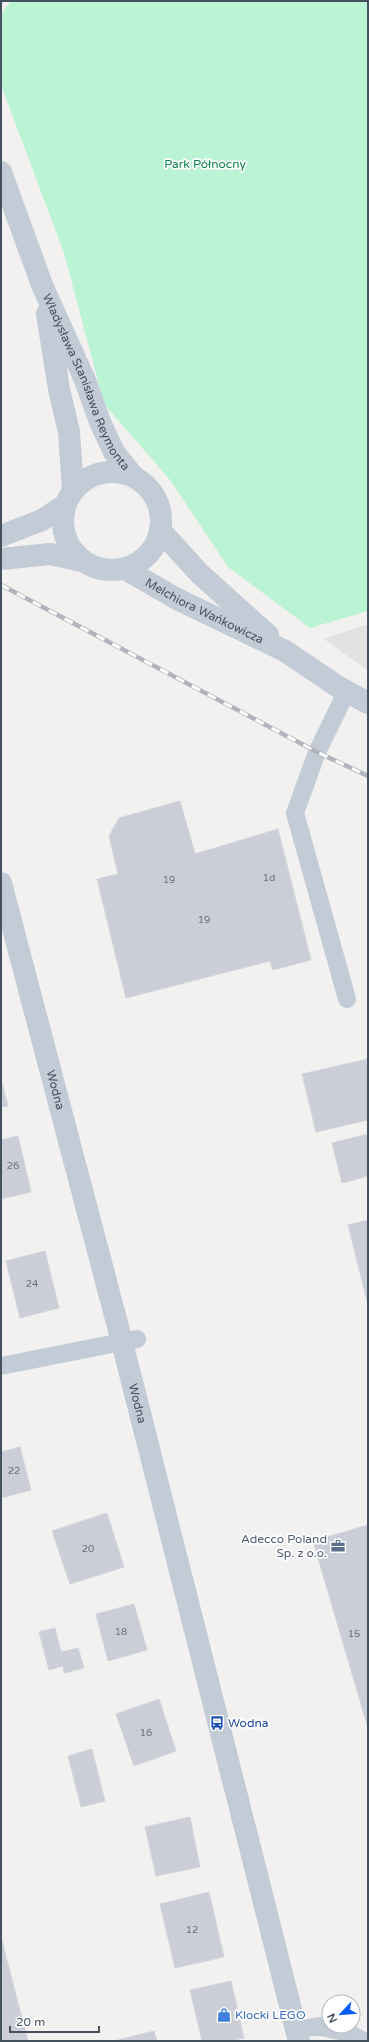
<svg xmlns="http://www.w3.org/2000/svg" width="369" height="2042" viewBox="0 0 369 2042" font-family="'Varela Round',sans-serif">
	<rect width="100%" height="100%" fill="#f3f0f0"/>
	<path fill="#e4e1e2" d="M 368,624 L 368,671 L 324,639 Z"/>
	<path fill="#baf4d5" d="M 11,1 L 368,1 L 368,611 L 310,628 L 228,567 L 170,480 L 104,404 L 64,253 L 1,85 L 1,14 Z"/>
	<path fill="#cbced6" stroke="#d3d5dc" d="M 180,801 L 195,854 L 278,829 L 311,960 L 273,970 L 270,961 L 126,998 L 97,879 L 118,874 L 109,836 L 119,818 Z
		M 368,1059 L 368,1120 L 316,1132 L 302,1074 Z
		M 1,1080 L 8,1106 L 1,1107 Z
		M 368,1134 L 368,1176 L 342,1183 L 332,1143 Z
		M 18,1136 L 31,1192 L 1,1199 L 1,1140 Z
		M 368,1220 L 368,1305 L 348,1225 Z
		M 45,1251 L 59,1308 L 20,1318 L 6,1261 Z
		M 20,1447 L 31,1490 L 1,1498 L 1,1452 Z
		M 107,1513 L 124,1567 L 70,1584 L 52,1531 Z
		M 368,1525 L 368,1728 L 313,1541 Z
		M 134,1604 L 147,1650 L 108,1661 L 96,1614 Z
		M 55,1628 L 61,1652 L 78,1648 L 84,1668 L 64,1673 L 63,1666 L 49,1670 L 39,1632 Z
		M 159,1699 L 176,1751 L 134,1766 L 116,1714 Z
		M 92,1749 L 105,1801 L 81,1807 L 68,1756 Z
		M 190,1817 L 200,1867 L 156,1876 L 145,1827 Z
		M 209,1892 L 224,1957 L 175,1968 L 160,1904 Z
		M 1,1937 L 28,2041 L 1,2041 Z
		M 231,1981 L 244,2038 L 230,2041 L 202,2041 L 190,1990 Z
		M 154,2031 L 157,2041 L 114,2041 Z"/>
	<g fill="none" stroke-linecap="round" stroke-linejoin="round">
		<path stroke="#c2cbd6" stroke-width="18" d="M 347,999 L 295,813 L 317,752 L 347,691
			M 1,1366 L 137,1339
			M 297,2030 L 319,2026 L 351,2034 L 363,2041"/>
		<g stroke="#c2cbd6" stroke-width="22">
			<path id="s1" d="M 1,172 L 42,285 L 85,380 L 100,422 L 114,452 L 134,477"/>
			<path d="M 47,314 L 59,389 L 69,432 L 73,490"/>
			<circle cx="112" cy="521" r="49"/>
			<path d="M 160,530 L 199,573 L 268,635"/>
			<path d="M 1,536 L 42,520 L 65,505"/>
			<path d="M 1,559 L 50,554 L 82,561"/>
			<path id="s2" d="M 125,569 L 177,599 L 285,651 L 337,686 L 368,703"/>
			<path id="s3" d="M 1,883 L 122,1342 L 299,2041"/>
		</g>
		<defs>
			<path id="rail" d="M 1,585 L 317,752 L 368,776"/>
		</defs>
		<use href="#rail" stroke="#b1b4bb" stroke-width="4.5"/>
		<use href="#rail" stroke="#fff" stroke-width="3" stroke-dasharray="9" stroke-linecap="butt"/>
	</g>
	<defs>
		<symbol id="office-bare" viewBox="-9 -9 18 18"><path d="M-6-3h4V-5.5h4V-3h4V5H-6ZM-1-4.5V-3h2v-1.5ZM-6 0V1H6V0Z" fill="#5c6f8a" stroke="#fff" stroke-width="2.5" paint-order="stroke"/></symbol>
		<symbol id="bus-bare" viewBox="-9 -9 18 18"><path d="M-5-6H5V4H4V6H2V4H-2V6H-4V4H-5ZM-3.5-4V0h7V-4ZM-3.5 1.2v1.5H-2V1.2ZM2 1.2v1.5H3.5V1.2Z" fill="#1a4fb4" stroke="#fff" stroke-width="2.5" paint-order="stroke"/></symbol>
		<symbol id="shop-bare" viewBox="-9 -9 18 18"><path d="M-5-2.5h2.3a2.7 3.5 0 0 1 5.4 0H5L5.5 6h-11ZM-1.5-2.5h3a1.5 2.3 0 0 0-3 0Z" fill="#3f7fe0" stroke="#fff" stroke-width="2.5" paint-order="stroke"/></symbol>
	</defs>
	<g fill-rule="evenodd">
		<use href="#office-bare" x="328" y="1536" width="20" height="20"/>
		<use href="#bus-bare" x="207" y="1713" width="20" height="20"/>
		<use href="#shop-bare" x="214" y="2005" width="20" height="20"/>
	</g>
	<g text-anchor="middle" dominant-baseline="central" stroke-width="3.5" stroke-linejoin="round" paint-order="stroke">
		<g font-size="10" fill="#67707e">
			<text x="269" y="878">1d</text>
			<text x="169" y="880">19</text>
			<text x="204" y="920">19</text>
			<text x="13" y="1166">26</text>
			<text x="32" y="1284">24</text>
			<text x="14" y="1471">22</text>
			<text x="88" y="1549">20</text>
			<text x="121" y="1632">18</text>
			<text x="354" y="1634">15</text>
			<text x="146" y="1733">16</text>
			<text x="192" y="1930">12</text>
		</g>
		<g font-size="12" fill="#0d8453" stroke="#fff">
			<text x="205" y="164">Park Północny</text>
		</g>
		<g font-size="12" fill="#465160" stroke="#fff">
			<text stroke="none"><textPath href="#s1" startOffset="227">Władysława Stanisława Reymonta</textPath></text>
			<text stroke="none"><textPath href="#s2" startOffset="90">Melchiora Wańkowicza</textPath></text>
			<text stroke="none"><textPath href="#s3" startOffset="214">Wodna</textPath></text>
			<text stroke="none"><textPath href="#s3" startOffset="538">Wodna</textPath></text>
		</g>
		<g font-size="12" fill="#4e5e75" stroke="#fff" text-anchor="end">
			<text x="327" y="1539">Adecco Poland<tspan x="327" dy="14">Sp. z o.o.</tspan></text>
		</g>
		<g font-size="12" fill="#164399" stroke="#fff" text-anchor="start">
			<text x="228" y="1723">Wodna</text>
		</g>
		<g font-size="12" fill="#366cbe" stroke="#fff" text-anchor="start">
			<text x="235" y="2015">Klocki LEGO</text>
		</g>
	</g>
	<rect width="369" height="2042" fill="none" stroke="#465160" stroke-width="4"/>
	<g transform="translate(341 2014) rotate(244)"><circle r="19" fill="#ffffff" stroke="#b5b9bf"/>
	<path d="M0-3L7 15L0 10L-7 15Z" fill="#055bf7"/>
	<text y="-6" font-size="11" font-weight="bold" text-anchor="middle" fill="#465160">N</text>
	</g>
	<path d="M10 2026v6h89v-6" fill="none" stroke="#465160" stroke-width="2"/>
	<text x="16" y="2026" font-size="12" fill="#465160" stroke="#ffffff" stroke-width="3" paint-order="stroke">20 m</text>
</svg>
